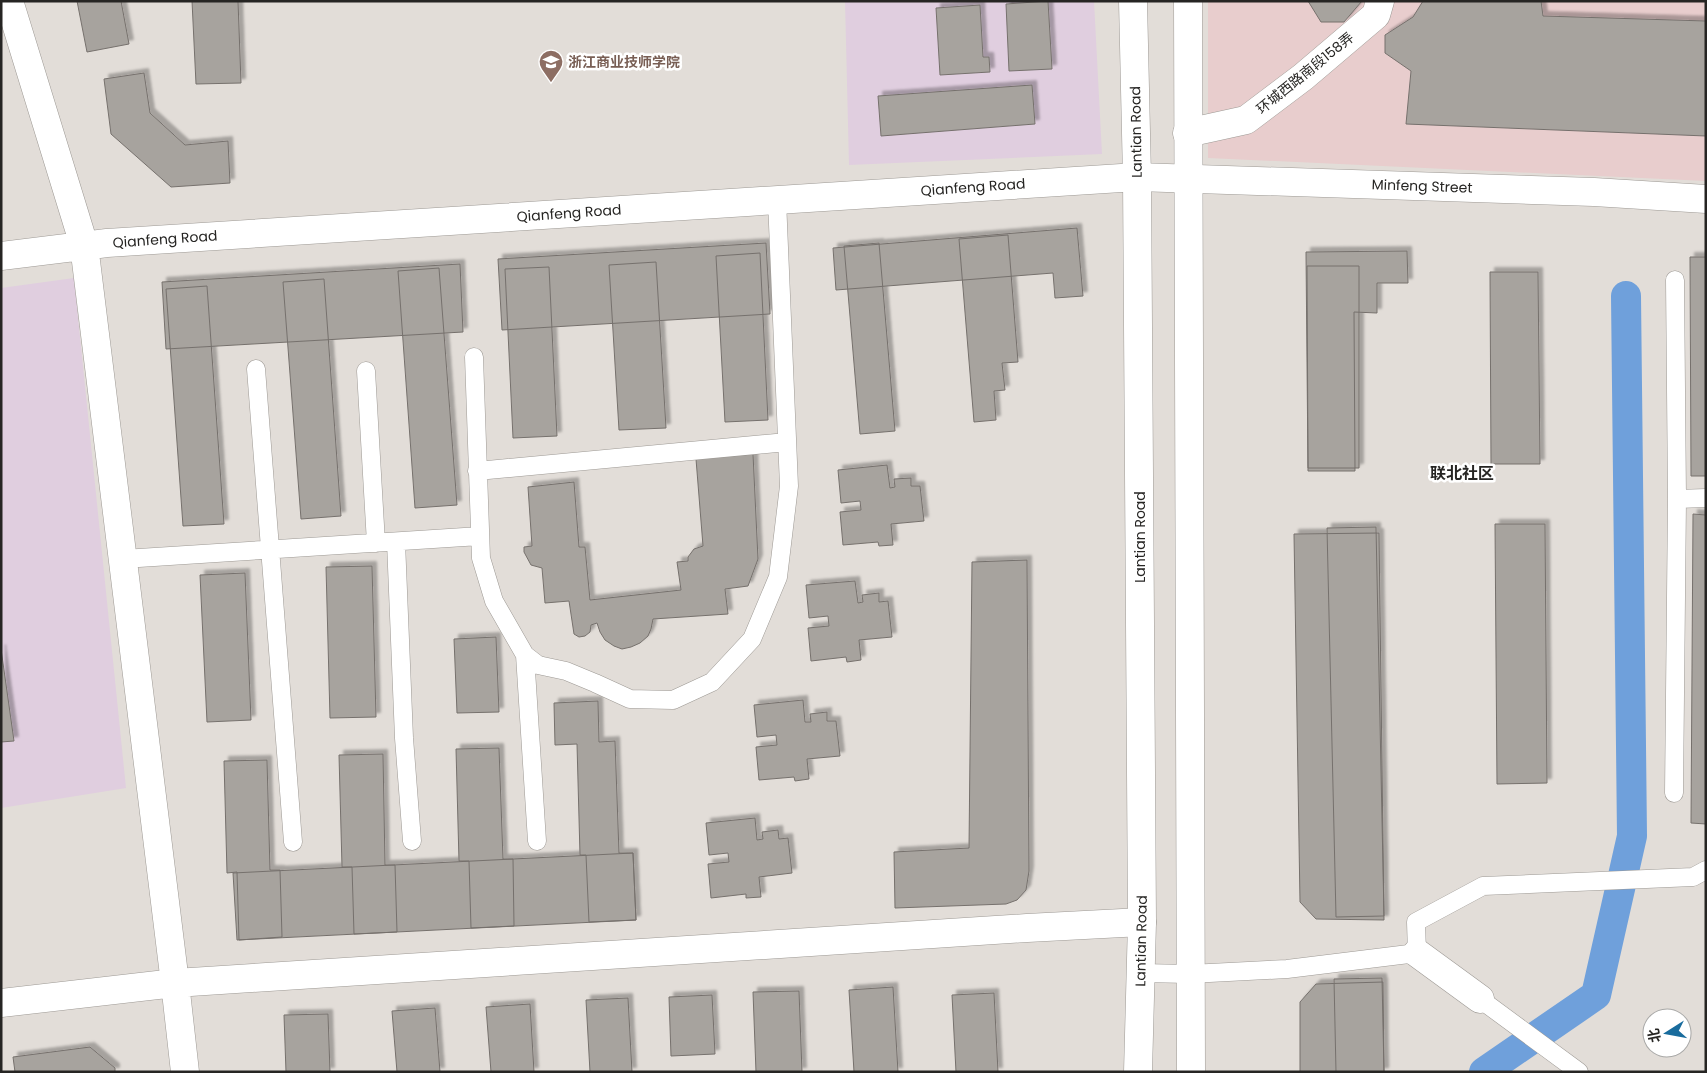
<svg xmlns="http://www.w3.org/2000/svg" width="1707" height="1073" viewBox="0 0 1707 1073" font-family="Poppins,'Noto Sans SC',sans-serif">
	<defs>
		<filter id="shadow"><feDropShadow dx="4.5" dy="-4.5" stdDeviation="1" flood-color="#0004"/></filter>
	</defs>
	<rect width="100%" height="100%" fill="#e2ddd8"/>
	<path fill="#e8cdcd" d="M 1208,1 L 1706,1 L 1706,181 L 1208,158 Z"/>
	<path fill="#e0cedf" d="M 845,1 L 1094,1 L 1102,154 L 849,165 Z
		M 74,278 L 126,788 L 1,808 L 1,288 Z"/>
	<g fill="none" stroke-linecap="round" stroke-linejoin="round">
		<path stroke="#6fa0db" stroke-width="30" d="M 1484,1072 L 1596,995 L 1632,836 L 1626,296"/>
	</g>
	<path fill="#a7a39e" stroke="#76716d" filter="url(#shadow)" d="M 77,1 L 121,1 L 129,44 L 87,52 Z
		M 192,1 L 238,1 L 241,83 L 196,84 Z
		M 1048,1 L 1052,69 L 1009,71 L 1006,4 Z
		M 1308,1 L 1362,1 L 1344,22 L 1321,22 Z
		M 1423,1 L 1541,1 L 1543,16 L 1706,21 L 1706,136 L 1406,124 L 1411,71 L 1385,53 L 1385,35 L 1413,17 Z
		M 980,5 L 983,57 L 989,57 L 990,72 L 940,75 L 936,8 Z
		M 144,73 L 150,113 L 185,145 L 228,141 L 230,183 L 171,187 L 111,134 L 104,79 Z
		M 1032,85 L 1035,124 L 881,136 L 878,96 Z
		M 1077,228 L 1083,296 L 1055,298 L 1053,273 L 836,290 L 833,248 Z
		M 1008,235 L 1018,362 L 1002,363 L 1005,390 L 994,391 L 996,420 L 974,422 L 959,239 Z
		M 766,243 L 770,314 L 502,330 L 498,259 Z
		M 879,243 L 895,431 L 860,434 L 844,246 Z
		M 1407,251 L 1408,283 L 1377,283 L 1377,313 L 1354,312 L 1355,471 L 1308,471 L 1306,252 Z
		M 760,253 L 768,420 L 725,422 L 716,256 Z
		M 1690,257 L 1706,257 L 1706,476 L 1691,476 Z
		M 656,262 L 666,428 L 619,430 L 609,265 Z
		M 460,264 L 463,332 L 166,349 L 162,282 Z
		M 1307,266 L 1359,266 L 1359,468 L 1308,468 Z
		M 549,267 L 557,436 L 513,438 L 505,269 Z
		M 439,268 L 457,505 L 415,508 L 398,271 Z
		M 1490,272 L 1538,272 L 1540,464 L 1491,464 Z
		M 324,279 L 341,516 L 301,519 L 283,282 Z
		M 207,286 L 224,524 L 183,526 L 166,289 Z
		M 753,454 L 758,559 L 748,586 L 725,589 L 728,614 L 653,619 L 651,629 L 648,636 L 640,643 L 631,647 L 622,649 L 614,646 L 605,640 L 600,632 L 597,623 L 591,625 L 590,632 L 585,636 L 579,637 L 574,634 L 569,601 L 545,603 L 542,568 L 531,565 L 524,552 L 524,547 L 532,546 L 528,487 L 574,482 L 579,547 L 585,547 L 590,600 L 681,590 L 677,562 L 688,561 L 688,557 L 694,549 L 703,546 L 696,459 Z
		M 887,465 L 890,488 L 895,487 L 894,479 L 911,478 L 911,486 L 920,486 L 924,521 L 891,524 L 893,545 L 879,546 L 878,542 L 843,545 L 840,512 L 861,510 L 860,501 L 841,503 L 838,470 Z
		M 1693,514 L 1706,515 L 1706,824 L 1691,823 Z
		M 1495,524 L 1545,524 L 1547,783 L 1497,784 Z
		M 1376,527 L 1384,916 L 1336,917 L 1327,528 Z
		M 1379,533 L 1384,920 L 1316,919 L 1300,902 L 1294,534 Z
		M 1027,560 L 1029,871 L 1026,890 L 1017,900 L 1006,904 L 895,908 L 894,852 L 969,848 L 972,562 Z
		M 372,566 L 376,717 L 330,718 L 326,567 Z
		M 245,573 L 251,720 L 207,722 L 200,575 Z
		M 855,581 L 858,603 L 863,602 L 862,595 L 879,593 L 879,602 L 888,601 L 892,637 L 859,640 L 861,660 L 847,662 L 846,657 L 811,661 L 808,628 L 829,626 L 828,616 L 809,618 L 806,585 Z
		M 496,637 L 499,712 L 457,713 L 454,639 Z
		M 1,649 L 14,741 L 1,742 Z
		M 803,700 L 805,722 L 811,722 L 810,714 L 827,712 L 827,721 L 836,721 L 840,756 L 807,759 L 809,779 L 795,781 L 794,777 L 759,780 L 756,747 L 777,745 L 776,735 L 757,737 L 754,705 Z
		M 598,701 L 599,742 L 615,741 L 619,853 L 633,853 L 636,920 L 589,922 L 586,855 L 580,855 L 577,744 L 555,745 L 554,703 Z
		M 499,748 L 503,859 L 513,859 L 514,926 L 471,928 L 469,861 L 459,861 L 456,749 Z
		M 383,754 L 385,865 L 395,865 L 397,932 L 354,934 L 352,867 L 342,867 L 339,755 Z
		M 267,760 L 270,870 L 280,870 L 282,937 L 239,940 L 237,872 L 227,873 L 224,761 Z
		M 755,818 L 757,840 L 763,839 L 762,832 L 778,830 L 779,839 L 788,838 L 792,873 L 759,877 L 761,897 L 746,898 L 746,894 L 711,898 L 708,864 L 729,862 L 728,853 L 709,855 L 706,823 Z
		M 633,853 L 636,920 L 237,940 L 233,873 Z
		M 1382,978 L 1384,1072 L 1336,1072 L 1334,979 Z
		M 1383,982 L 1384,1072 L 1300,1072 L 1300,1002 L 1316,984 Z
		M 893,987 L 898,1072 L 854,1072 L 849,990 Z
		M 799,991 L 802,1072 L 756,1072 L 753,992 Z
		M 994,993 L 998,1072 L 956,1072 L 952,995 Z
		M 712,995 L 715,1054 L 671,1056 L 669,997 Z
		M 628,998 L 632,1072 L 590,1072 L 586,1000 Z
		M 530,1004 L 534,1072 L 491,1072 L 486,1007 Z
		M 435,1008 L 440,1072 L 397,1072 L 392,1011 Z
		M 328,1014 L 330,1072 L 286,1072 L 284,1015 Z
		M 90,1047 L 115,1068 L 115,1072 L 15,1072 L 13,1057 Z"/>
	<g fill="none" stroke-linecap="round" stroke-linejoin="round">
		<defs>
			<path id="lane" d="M 1675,280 L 1677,499
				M 474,357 L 481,558 L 494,601 L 525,655 L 538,665 L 566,671 L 595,683 L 630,699 L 673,700 L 712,682 L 752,639 L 778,577 L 789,486 L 777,200
				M 256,369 L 293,842
				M 366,371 L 376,543
				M 477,471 L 787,442
				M 396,542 L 404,738 L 412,841
				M 123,559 L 480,536
				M 525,655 L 537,841
				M 1674,793 L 1677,499 L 1706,498
				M 1140,973 L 1190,974 L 1287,969 L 1417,953 L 1416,922 L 1483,886 L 1693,877 L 1706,870
				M 1480,999 L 1579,1072"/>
			<path id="street" d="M 9,1 L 84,245 L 175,983 L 185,1072
				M 1187,133 L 1246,120 L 1303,77 L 1376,15 L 1380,1
				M 1,256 L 107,243 L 1137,177 L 1594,192 L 1706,199
				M 1417,953 L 1480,999
				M 1,1003 L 175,983 L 1027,928 L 1142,922"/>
			<path id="secondary" d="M 1133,1 L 1137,177 L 1142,922 L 1138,1072
				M 1188,1 L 1191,1072"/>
		</defs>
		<use href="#lane" stroke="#9d9994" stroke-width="19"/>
		<use href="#street" stroke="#9d9994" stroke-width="29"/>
		<use href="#secondary" stroke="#9d9994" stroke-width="29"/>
		<use href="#lane" stroke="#fff" stroke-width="18"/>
		<use href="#street" stroke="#fff" stroke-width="28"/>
		<use href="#secondary" stroke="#fff" stroke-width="28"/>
	</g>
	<defs>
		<symbol id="university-pin" viewBox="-11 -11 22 30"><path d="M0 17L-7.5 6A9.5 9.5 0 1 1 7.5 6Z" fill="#8d6e63" stroke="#fff"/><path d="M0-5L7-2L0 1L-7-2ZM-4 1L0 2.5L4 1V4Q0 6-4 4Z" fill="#fff"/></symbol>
	</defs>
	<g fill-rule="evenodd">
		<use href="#university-pin" x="537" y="48" width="28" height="38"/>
	</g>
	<g text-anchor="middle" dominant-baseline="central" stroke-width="5" stroke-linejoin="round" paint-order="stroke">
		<g font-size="14" font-weight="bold" fill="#785e54" stroke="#fff" text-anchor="start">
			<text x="568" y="62">浙江商业技师学院</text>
		</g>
		<g font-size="14" fill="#262523" stroke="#fff">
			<text transform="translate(1305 73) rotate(-39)">环城西路南段158弄</text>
			<text transform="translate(1136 132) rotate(-91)">Lantian Road</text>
			<text transform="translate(1422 186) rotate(2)">Minfeng Street</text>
			<text transform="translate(973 187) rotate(-4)">Qianfeng Road</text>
			<text transform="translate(569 213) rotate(-4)">Qianfeng Road</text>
			<text transform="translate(165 239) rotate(-4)">Qianfeng Road</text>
			<text transform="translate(1140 537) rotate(-90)">Lantian Road</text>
			<text transform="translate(1141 941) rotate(-89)">Lantian Road</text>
		</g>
		<g font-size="16" font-weight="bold" fill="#262523" stroke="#fff">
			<text x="1462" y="473">联北社区</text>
		</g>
	</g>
	<rect width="1707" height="1073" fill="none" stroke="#262523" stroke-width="5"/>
	<g transform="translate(1667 1033) rotate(259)"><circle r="24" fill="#ffffff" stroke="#a8a8a7"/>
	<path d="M0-4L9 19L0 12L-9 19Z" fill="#196c9d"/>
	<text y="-8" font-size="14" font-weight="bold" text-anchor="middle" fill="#262523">北</text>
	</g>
</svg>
